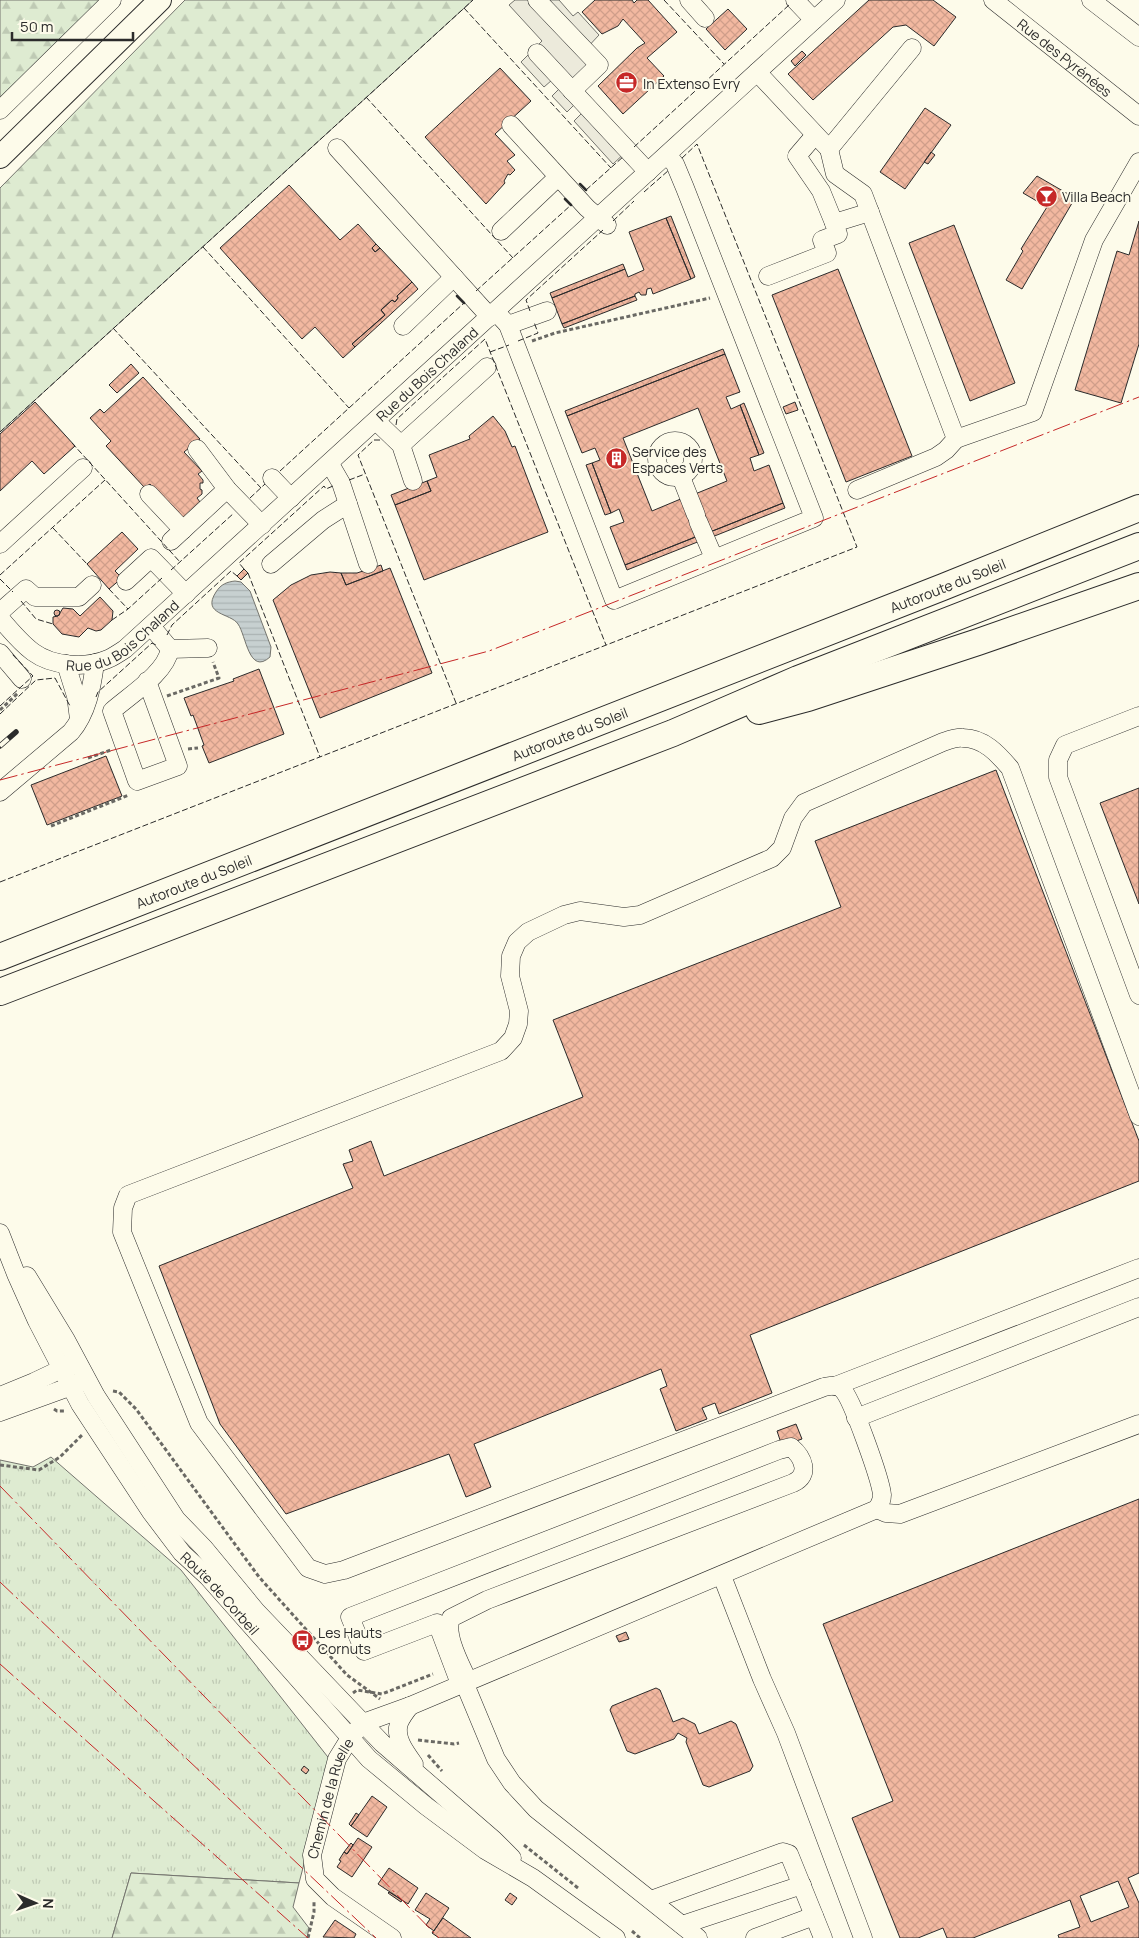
<svg xmlns="http://www.w3.org/2000/svg" width="1139" height="1938" viewBox="0 0 1139 1938" font-family="Manrope,sans-serif">
	<defs>
		<pattern id="grass-tufts" width="24" height="20" patternUnits="userSpaceOnUse" patternTransform="scale(1.25)"><rect width="24" height="20" fill="#deebd1"/><path d="M3 7l-1-3M5 7V3M7 7l1-3M15 17l-1-3M17 17v-4M19 17l1-3" fill="none" stroke="#bfcab4"/></pattern>
		<pattern id="forest-firs" width="22" height="20" patternUnits="userSpaceOnUse" patternTransform="scale(1.25)"><rect width="22" height="20" fill="#deebd1"/><path d="M5 1l3.5 6h-7zM16 11l3.5 6h-7z" fill="#bfcab4"/></pattern>
		<pattern id="water-rules" width="6" height="5" patternUnits="userSpaceOnUse" patternTransform="scale(1.25)"><rect width="6" height="5" fill="#c7d0d0"/><path d="M0 2.5h6" fill="none" stroke="#abb3b3"/></pattern>
		<pattern id="building-cross-hatch" width="8" height="8" patternUnits="userSpaceOnUse" patternTransform="scale(1.25)"><rect width="8" height="8" fill="#f2b8a0"/><path d="M0 0l8 8M0 8l8-8" fill="none" stroke="#d09e8a"/></pattern>
	</defs>
	<rect width="100%" height="100%" fill="#fdfbea"/>
	<path fill="url(#grass-tufts)" stroke="#74746e" d="M 51,1457 L 181,1570 L 331,1761 L 299,1883 L 131,1873 L 112,1938 L 0,1938 L 0,1460 L 33,1467 Z"/>
	<path fill="url(#forest-firs)" stroke="#74746e" d="M 0,0 L 106,0 L 0,103 Z
		M 185,0 L 473,0 L 0,432 L 0,188 Z
		M 131,1873 L 299,1883 L 293,1907 L 309,1928 L 307,1938 L 112,1938 Z"/>
	<path fill="#eceadb" stroke="#74746e" d="M 515,0 L 559,0 L 573,16 L 578,12 L 599,35 L 585,50 L 599,65 L 572,91 L 628,150 L 613,164 L 574,121 L 583,112 L 575,104 L 567,112 L 552,96 L 560,88 L 552,80 L 544,87 L 521,62 L 542,41 L 509,5 Z"/>
	<path fill="url(#water-rules)" stroke="#74746e" d="M 235,581 L 241,582 L 250,591 L 271,647 L 270,657 C 249,676 246,635 238,624 C 231,613 201,615 216,592 C 221,584 227,582 235,581 Z"/>
	<path fill="url(#building-cross-hatch)" stroke="#2b2b2b" fill-rule="evenodd" d="M 595,0 L 632,0 L 634,3 L 637,0 L 648,0 L 677,32 L 647,58 L 664,76 L 623,114 L 598,86 L 637,48 L 645,43 L 623,19 L 618,26 L 602,34 L 582,12 Z
		M 869,0 L 933,0 L 956,17 L 934,46 L 906,25 L 893,27 L 813,100 L 788,74 Z
		M 728,9 L 747,29 L 725,50 L 706,29 Z
		M 802,51 L 806,55 L 795,66 L 791,61 Z
		M 500,68 L 531,101 L 495,134 L 515,155 L 507,161 L 515,170 L 510,175 L 508,174 L 504,181 L 505,183 L 486,204 L 425,137 Z
		M 925,108 L 951,125 L 905,189 L 880,172 Z
		M 931,152 L 935,155 L 928,164 L 924,162 Z
		M 1037,176 L 1075,198 L 1022,289 L 1006,280 L 1023,251 L 1021,249 L 1047,207 L 1023,193 Z
		M 289,185 L 340,240 L 358,224 L 376,244 L 372,248 L 375,252 L 380,248 L 412,282 L 397,296 L 398,298 L 395,302 L 392,300 L 381,310 L 385,315 L 352,344 L 355,347 L 343,358 L 315,327 L 302,339 L 220,248 Z
		M 671,216 L 695,277 L 691,279 L 666,218 Z
		M 666,218 L 691,279 L 653,294 L 651,288 L 647,289 L 646,295 L 641,295 L 639,292 L 635,294 L 635,296 L 562,324 L 552,298 L 625,269 L 628,277 L 644,270 L 629,232 Z
		M 1139,221 L 1139,344 L 1121,403 L 1075,390 L 1117,251 L 1129,255 Z
		M 954,225 L 1015,383 L 970,401 L 909,243 Z
		M 376,244 L 380,248 L 375,252 L 372,248 Z
		M 623,264 L 625,269 L 552,298 L 550,293 Z
		M 838,269 L 912,456 L 846,482 L 772,295 Z
		M 412,282 L 418,289 L 355,347 L 352,344 L 385,315 L 381,310 L 392,300 L 395,302 L 398,298 L 397,296 Z
		M 635,296 L 637,300 L 564,328 L 562,324 Z
		M 723,349 L 725,354 L 567,416 L 565,411 Z
		M 725,354 L 740,392 L 726,397 L 731,409 L 740,405 L 759,455 L 750,458 L 754,471 L 769,465 L 783,503 L 710,532 L 695,494 L 727,481 L 698,408 L 623,438 L 652,511 L 683,498 L 698,536 L 625,565 L 610,527 L 624,522 L 619,509 L 611,513 L 592,463 L 600,460 L 595,448 L 582,453 L 567,416 Z
		M 131,364 L 139,373 L 117,393 L 109,385 Z
		M 143,377 L 200,439 L 184,452 L 202,471 L 198,474 L 203,480 L 203,483 L 200,483 L 200,489 L 202,490 L 202,494 L 197,498 L 200,502 L 182,519 L 150,484 L 145,488 L 106,446 L 111,441 L 90,418 L 100,409 L 104,413 Z
		M 35,402 L 75,446 L 44,474 L 32,461 L 0,491 L 0,434 Z
		M 795,402 L 798,410 L 786,414 L 783,407 Z
		M 744,403 L 764,453 L 759,455 L 740,405 Z
		M 493,416 L 505,431 L 512,447 L 515,446 L 548,532 L 424,580 L 395,505 L 431,491 L 427,481 L 437,477 L 429,455 L 470,439 L 469,436 Z
		M 592,463 L 611,513 L 605,515 L 586,465 Z
		M 427,481 L 431,491 L 395,505 L 391,495 Z
		M 783,503 L 785,508 L 712,537 L 710,532 Z
		M 122,532 L 138,549 L 115,571 L 122,578 L 109,589 L 87,564 Z
		M 698,536 L 700,541 L 627,570 L 625,565 Z
		M 381,565 L 383,571 L 346,585 L 341,573 L 357,573 Z
		M 390,568 L 432,673 L 320,718 L 273,600 L 291,585 L 311,575 L 330,572 L 341,573 L 346,585 Z
		M 244,569 L 248,573 L 241,580 L 237,576 Z
		M 100,597 L 113,611 L 112,620 L 101,630 L 96,631 L 88,628 L 79,637 L 62,634 L 53,624 L 53,617 L 58,616 L 63,608 L 73,609 L 80,616 Z
		M54 613a3 3 0 1 1 6 0a3 3 0 1 1-6 0Z
		M 259,669 L 284,734 L 209,763 L 202,746 L 204,745 L 193,715 L 191,716 L 184,698 L 234,681 L 233,679 Z
		M 106,756 L 122,796 L 47,825 L 31,785 Z
		M 996,770 L 1139,1141 L 1139,1181 L 750,1335 L 772,1393 L 719,1414 L 715,1403 L 702,1408 L 707,1419 L 676,1431 L 660,1389 L 667,1386 L 661,1369 L 474,1444 L 491,1487 L 466,1497 L 449,1454 L 286,1514 L 220,1424 L 159,1266 L 353,1188 L 343,1164 L 353,1161 L 349,1150 L 371,1141 L 384,1176 L 583,1097 L 553,1020 L 841,907 L 815,841 Z
		M 1139,788 L 1139,904 L 1100,803 Z
		M 796,1424 L 802,1439 L 782,1446 L 777,1431 Z
		M 1139,1499 L 1139,1873 L 1128,1878 L 1139,1903 L 1139,1938 L 1059,1938 L 1058,1935 L 1080,1927 L 1070,1900 L 973,1938 L 947,1938 L 943,1928 L 918,1938 L 900,1938 L 852,1818 L 893,1801 L 823,1624 ZM 1118,1881 L 1129,1907 L 1091,1922 L 1080,1896 Z
		M 626,1632 L 629,1639 L 619,1642 L 616,1636 Z
		M 656,1688 L 660,1690 L 673,1722 L 683,1718 L 695,1724 L 699,1734 L 731,1721 L 736,1724 L 753,1766 L 750,1771 L 709,1787 L 703,1785 L 686,1742 L 687,1738 L 678,1733 L 674,1739 L 635,1754 L 627,1751 L 610,1710 L 612,1706 Z
		M 304,1766 L 309,1770 L 306,1774 L 301,1770 Z
		M 372,1796 L 387,1807 L 367,1837 L 351,1826 Z
		M 356,1813 L 359,1815 L 351,1826 L 349,1824 Z
		M 358,1838 L 372,1847 L 352,1877 L 337,1867 L 341,1861 L 339,1860 L 344,1852 L 347,1854 Z
		M 351,1843 L 353,1845 L 347,1854 L 344,1852 Z
		M 389,1868 L 418,1888 L 408,1904 L 378,1884 Z
		M 389,1892 L 402,1900 L 401,1902 L 388,1893 Z
		M 426,1893 L 449,1908 L 434,1931 L 426,1925 L 430,1919 L 415,1910 Z
		M 510,1893 L 517,1898 L 512,1905 L 505,1900 Z
		M 443,1918 L 471,1938 L 439,1938 L 432,1933 Z
		M 335,1920 L 356,1934 L 354,1938 L 323,1937 Z"/>
	<g fill="none" stroke-linecap="round" stroke-linejoin="round">
		<defs>
			<g id="minor">
				<path d="M 537,0 L 599,65 L 572,91"/>
				<path d="M 689,0 L 705,18"/>
				<path d="M 795,0 L 814,20"/>
				<path id="s1" d="M 993,0 L 1139,116"/>
				<path d="M 1091,0 L 1139,37"/>
				<path d="M 537,53 L 648,172"/>
				<path d="M 757,72 L 829,149 L 835,174 L 863,194 L 956,439 L 1033,412 L 1094,240 L 1139,162"/>
				<path d="M 0,110 L 112,0"/>
				<path d="M 511,125 L 587,208 L 607,225"/>
				<path d="M 815,135 L 797,156 L 821,191 L 834,223 L 870,212"/>
				<path d="M 337,148 L 490,317"/>
				<path d="M 829,149 L 912,48"/>
				<path d="M 501,231 L 558,177"/>
				<path d="M 768,276 L 827,253 L 822,240 L 838,234 L 834,223"/>
				<path d="M 496,312 L 508,325 L 614,600 L 814,518 L 685,188 L 675,164 L 667,155"/>
				<path d="M 508,325 L 547,311"/>
				<path d="M 403,326 L 454,277"/>
				<path d="M 376,421 L 401,445 L 413,481"/>
				<circle cx="675" cy="459" r="18"/>
				<path d="M 401,445 L 487,367"/>
				<path d="M 197,449 L 227,489 L 262,525"/>
				<path d="M 330,464 L 341,483 L 368,564"/>
				<path d="M 681,477 L 696,515"/>
				<path d="M 272,478 L 291,498"/>
				<path d="M 857,490 L 936,457 L 946,450 L 956,439"/>
				<path d="M 149,494 L 183,530"/>
				<path d="M 698,521 L 714,558"/>
				<path d="M 171,541 L 227,489"/>
				<path d="M 0,544 L 83,468"/>
				<path d="M 271,564 L 323,520 L 348,504"/>
				<path d="M 126,581 L 151,558 L 186,594"/>
				<path d="M 0,612 L 26,589 L 35,597 L 79,597 L 92,585"/>
				<path id="s2" d="M 0,618 C 10,630 20,642 33,652 C 52,666 85,669 108,659 C 113,657 119,653 125,649 L 836,0"/>
				<path d="M 151,626 L 170,649 L 208,648"/>
				<path d="M 0,653 L 22,679"/>
				<path d="M 66,664 L 76,696 L 79,719"/>
				<path d="M 147,681 L 178,766 L 137,781 L 112,711 C 130,695 166,673 170,649"/>
				<path d="M 1139,716 L 1065,745 L 1058,760 L 1058,777 L 1139,995"/>
				<path d="M 0,792 L 71,732 C 87,713 92,687 95,663"/>
				<path id="s3" d="M 0,1233 L 16,1274 L 37,1321 L 80,1404 L 151,1512 L 182,1553 L 208,1577 L 369,1759 L 426,1806 L 485,1850 L 533,1878 L 616,1938"/>
				<path d="M 27,1276 L 66,1340 L 96,1396 L 176,1519 L 204,1548 L 256,1611 L 382,1743 L 494,1840 L 512,1858"/>
				<path d="M 835,1386 L 1139,1268"/>
				<path d="M 0,1396 L 34,1382 L 72,1364"/>
				<path d="M 0,1412 L 80,1383"/>
				<path d="M 856,1418 L 1139,1307"/>
				<path d="M 877,1509 L 886,1513 L 900,1514 L 1139,1424"/>
				<path d="M 722,1576 L 762,1679 L 786,1733 L 863,1938"/>
				<path d="M 464,1682 L 496,1759 L 512,1783 L 536,1809 L 698,1938"/>
				<path d="M 460,1684 L 437,1623 L 364,1651 L 350,1617 L 779,1450 L 791,1447 C 803,1457 811,1475 793,1483 L 487,1600 L 451,1618 C 444,1635 461,1665 468,1681"/>
				<path d="M 410,1706 C 406,1711 401,1718 399,1723 C 394,1738 406,1753 414,1764"/>
				<path d="M 651,1900 L 783,1852 L 789,1854 L 823,1938"/>
				<path d="M 682,1925 L 802,1885"/>
				<path id="s4" d="M 392,1938 L 333,1897 L 315,1879 L 312,1855 L 337,1759 L 350,1738 L 363,1723 L 410,1706 L 877,1509 C 880,1504 882,1501 882,1495 C 881,1481 852,1398 842,1389 C 837,1384 830,1386 824,1387 L 344,1570 L 325,1574 L 308,1568 L 199,1423 L 122,1232 L 123,1208 L 128,1195 L 501,1051 L 513,1038 L 518,1024 L 519,1011 L 510,976 L 511,956 L 517,942 L 528,932 L 564,915 L 580,911 L 624,917 L 640,915 L 772,858 L 782,848 L 793,818 L 804,803 L 943,742 C 949,740 957,737 963,738 C 984,738 998,754 1010,768 L 1139,1116"/>
				<path d="M 755,1938 L 814,1916"/>
			</g>
			<path id="major" d="M 0,157 L 160,0"/>
			<g id="highway">
				<path d="M 759,711 L 808,698 L 978,642 L 1139,586"/>
				<path id="s5" d="M 0,957 L 943,587 L 1139,508"/>
				<path d="M 0,992 L 673,733 L 798,679 L 1139,546"/>
			</g>
		</defs>
		<use href="#minor" stroke="#2b2b2b" stroke-width="19"/>
		<use href="#major" stroke="#2b2b2b" stroke-width="24"/>
		<use href="#highway" stroke="#2b2b2b" stroke-width="28"/>
		<path stroke="#6a6964" stroke-width="3" stroke-dasharray="4 2.5" stroke-linecap="butt" d="M 532,341 L 555,333 L 710,298
			M 167,696 L 219,678 L 213,662
			M 0,710 L 18,693
			M 188,749 L 198,748
			M 88,758 L 111,750
			M 51,826 L 129,795
			M 113,1391 L 119,1392 L 136,1409 L 259,1577 L 347,1675 L 380,1699
			M 54,1409 L 57,1411 L 66,1411
			M 0,1465 L 39,1470 L 60,1457 L 82,1435
			M 353,1693 L 357,1690 L 382,1694 L 433,1674
			M 418,1740 L 454,1744 L 459,1743
			M 428,1755 L 442,1771
			M 524,1845 L 578,1888
			M 632,1931 L 640,1938
			M 308,1938 L 314,1912 L 314,1900"/>
		<use href="#minor" stroke="#fdfbea" stroke-width="18"/>
		<use href="#major" stroke="#fdfbea" stroke-width="22"/>
		<use href="#highway" stroke="#fdfbea" stroke-width="26"/>
		<defs>
			<path id="rail" d="M 0,746 L 16,732"/>
		</defs>
		<use href="#rail" stroke="#2b2b2b" stroke-width="5.5"/>
		<use href="#rail" stroke="#fdfbea" stroke-width="4" stroke-dasharray="11" stroke-linecap="butt"/>
		<path stroke="#2b2b2b" stroke-width="1" stroke-dasharray="6 2.5" stroke-linecap="butt" d="M 664,0 L 724,64
			M 464,8 L 611,168
			M 366,97 L 513,258
			M 634,147 L 789,5
			M 586,190 L 624,156
			M 644,192 L 669,170
			M 613,221 L 634,201
			M 203,247 L 349,408
			M 476,291 L 571,205
			M 530,311 L 526,300 L 603,230
			M 113,328 L 261,488
			M 518,341 L 538,333 L 534,322
			M 490,352 L 509,345
			M 396,425 L 397,419 L 485,339 L 606,645
			M 0,432 L 473,0
			M 380,440 L 374,440 L 358,455 L 456,703
			M 72,443 L 180,562
			M 280,471 L 464,303
			M 349,480 L 365,474
			M 250,498 L 265,484
			M 53,528 L 87,564
			M 244,569 L 239,563 L 324,486 L 326,489 L 333,486
			M 171,570 L 234,513
			M 248,573 L 320,757
			M 0,575 L 105,480
			M 0,579 L 13,592
			M 109,589 L 128,609
			M 21,601 L 36,619 L 53,624
			M 112,620 L 128,609 L 162,578
			M 167,635 L 172,625 L 231,571 L 237,576
			M 96,697 L 98,692 L 152,643 L 156,645
			M 0,706 L 33,676 L 12,654
			M 0,714 L 36,680 L 55,678 L 70,706
			M 0,882 L 857,547 L 697,144 L 681,159"/>
		<path stroke="#2b2b2b" stroke-width="2.5" d="M 580,184 L 586,190
			M 565,199 L 571,205
			M 457,296 L 464,303"/>
		<path stroke="#c62828" stroke-width="1" stroke-dasharray="18 4 2.5 4" stroke-linecap="butt" d="M 0,780 L 489,651 L 1139,397
			M 0,1486 L 439,1938
			M 0,1582 L 376,1938
			M 0,1664 L 308,1938"/>
	</g>
	<defs>
		<symbol id="office-disc" viewBox="-11 -11 22 22"><circle r="9.5" fill="#c62828" stroke="#fdfbea"/><path d="M-6-3h4V-5.5h4V-3h4V5H-6ZM-1-4.5V-3h2v-1.5ZM-6 0V1H6V0Z" fill="#fff"/></symbol>
		<symbol id="bar-disc" viewBox="-11 -11 22 22"><circle r="9.5" fill="#c62828" stroke="#fdfbea"/><path d="M-6-5H6L.8 .8V4.5H3.5V6h-7V4.5H-.8V.8Z" fill="#fff"/></symbol>
		<symbol id="building-disc" viewBox="-11 -11 22 22"><circle r="9.5" fill="#c62828" stroke="#fdfbea"/><path d="M-4-6H4V6H1V3H-1V6H-4ZM-2.5-4.3h1.7v1.8h-1.7ZM.8-4.3h1.7v1.8H.8ZM-2.5-1h1.7V.8h-1.7ZM.8-1h1.7V.8H.8Z" fill="#fff"/></symbol>
		<symbol id="bus-disc" viewBox="-11 -11 22 22"><circle r="9.5" fill="#c62828" stroke="#fdfbea"/><path d="M-5-6H5V4H4V6H2V4H-2V6H-4V4H-5ZM-3.5-4V0h7V-4ZM-3.5 1.2v1.5H-2V1.2ZM2 1.2v1.5H3.5V1.2Z" fill="#fff"/></symbol>
	</defs>
	<g fill-rule="evenodd">
		<use href="#office-disc" x="614" y="70" width="25" height="25"/>
		<use href="#bar-disc" x="1034" y="184" width="25" height="25"/>
		<use href="#building-disc" x="604" y="446" width="25" height="25"/>
		<use href="#bus-disc" x="290" y="1628" width="25" height="25"/>
	</g>
	<g text-anchor="middle" dominant-baseline="central" stroke-width="4" stroke-linejoin="round" paint-order="stroke">
		<g font-size="14" fill="#2b2b2b" stroke="#fdfbea">
			<text stroke="none"><textPath href="#s1" startOffset="92">Rue des Pyrénées</textPath></text>
			<text stroke="none"><textPath href="#s2" startOffset="554">Rue du Bois Chaland</textPath></text>
			<text stroke="none"><textPath href="#s5" startOffset="1018">Autoroute du Soleil</textPath></text>
			<text stroke="none"><textPath href="#s2" startOffset="149">Rue du Bois Chaland</textPath></text>
			<text stroke="none"><textPath href="#s5" startOffset="612">Autoroute du Soleil</textPath></text>
			<text stroke="none"><textPath href="#s5" startOffset="208">Autoroute du Soleil</textPath></text>
			<text stroke="none"><textPath href="#s3" startOffset="425">Route de Corbeil</textPath></text>
			<text stroke="none"><textPath href="#s4" startOffset="181">Chemin de la Ruelle</textPath></text>
		</g>
		<g font-size="14" fill="#2b2b2b" stroke="#fdfbea" text-anchor="start">
			<text x="643" y="83">In Extenso Evry</text>
			<text x="1062" y="196">Villa Beach</text>
			<text x="632" y="451">Service des<tspan x="632" dy="16">Espaces Verts</tspan></text>
			<text x="318" y="1632">Les Hauts<tspan x="318" dy="16">Cornuts</tspan></text>
		</g>
	</g>
	<g transform="translate(35 1903) rotate(92)" stroke="#fdfbea" stroke-width="4" paint-order="stroke">
	<path d="M0-4L9 19L0 12L-9 19Z" fill="#2b2b2b"/>
	<text y="-8" font-size="14" font-weight="bold" text-anchor="middle" fill="#2b2b2b">N</text>
	</g>
	<path d="M12 32v8h121v-8" fill="none" stroke="#2b2b2b" stroke-width="2.5"/>
	<text x="20" y="32" font-size="15" fill="#2b2b2b" stroke="#fdfbea" stroke-width="4" paint-order="stroke">50 m</text>
</svg>
